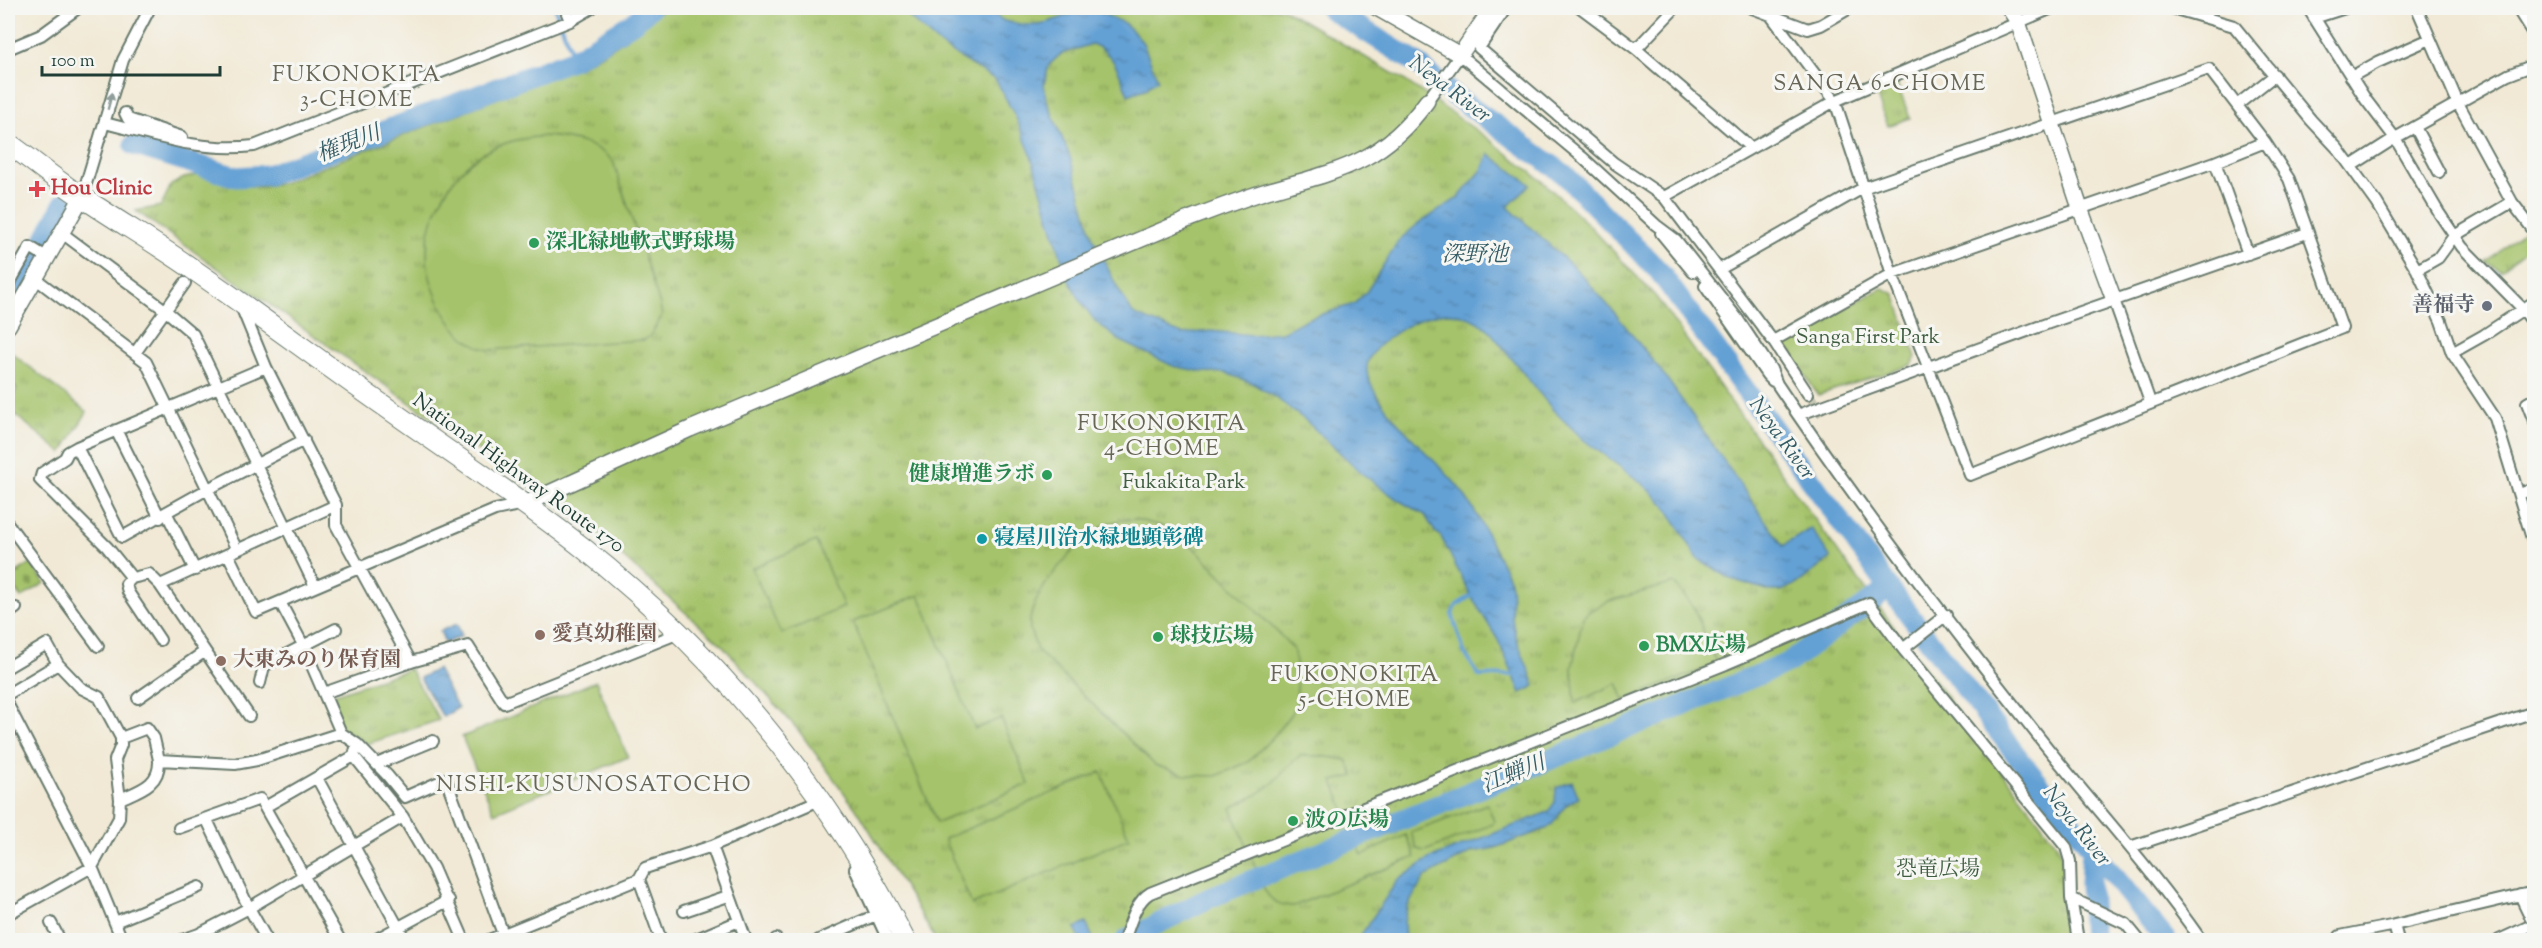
<svg xmlns="http://www.w3.org/2000/svg" width="2542" height="948" viewBox="0 0 2542 948" font-family="'Sorts Mill Goudy','Noto Serif JP',serif">
	<defs>
		<pattern id="cemetery-stones" width="16" height="16" patternUnits="userSpaceOnUse" patternTransform="scale(1.5)"><rect width="16" height="16" fill="#a5c36b"/><path d="M2 7V4a2 2 0 0 1 4 0v3zM10 15v-3a2 2 0 0 1 4 0v3z" fill="#86a059"/></pattern>
		<pattern id="park-tufts" width="24" height="20" patternUnits="userSpaceOnUse" patternTransform="scale(1.5)"><rect width="24" height="20" fill="#a5c36b"/><path d="M3 7l-1-3M5 7V3M7 7l1-3M15 17l-1-3M17 17v-4M19 17l1-3" fill="none" stroke="#86a059"/></pattern>
		<pattern id="water-ripples" width="26" height="14" patternUnits="userSpaceOnUse" patternTransform="scale(1.5)"><rect width="26" height="14" fill="#63a0d4"/><path d="M2 4q2-2 4 0t4 0M15 11q2-2 4 0t4 0" fill="none" stroke="#5184ad"/></pattern>
	</defs>
	<rect width="100%" height="100%" fill="#f6f6f2"/>
	<filter id="ink" filterUnits="userSpaceOnUse"><feTurbulence type="fractalNoise" baseFrequency=".0167" numOctaves="2"/><feDisplacementMap in="SourceGraphic" scale="12" xChannelSelector="R" yChannelSelector="G"/><feConvolveMatrix kernelMatrix="1 2 1 2 8 2 1 2 1" color-interpolation-filters="sRGB"/></filter>
	<filter id="wash" filterUnits="userSpaceOnUse"><feTurbulence type="fractalNoise" baseFrequency=".008" numOctaves="4" result="noise"/><feDisplacementMap in="SourceGraphic" scale="24" xChannelSelector="R" yChannelSelector="G"/><feGaussianBlur stdDeviation="1.35" result="paint"/><feColorMatrix in="noise" values="0 0 0 0 0 0 0 0 0 0 0 0 0 0 0 0 0 1.4 0 .05"/><feComposite in="paint" operator="in"/></filter>
	<g filter="url(#wash)">
		<rect width="100%" height="100%" fill="#f1e9d5"/>
		<path fill="url(#cemetery-stones)" stroke="#628050" stroke-width="1.5" d="M 31,563 L 45,583 L 21,598 L 8,578 Z"/>
		<path fill="url(#park-tufts)" stroke="#628050" stroke-width="1.5" d="M 664,8 L 1282,8 L 1404,80 L 1489,139 L 1541,180 L 1588,224 L 1656,297 L 1846,563 L 2058,846 L 2062,855 L 2071,940 L 936,940 L 861,816 L 799,731 L 722,645 L 596,533 L 136,211 L 161,206 L 171,185 L 184,178 L 197,175 L 226,183 L 260,187 L 282,183 L 583,65 C 614,49 639,31 664,8 Z
			M 1896,81 L 1910,118 L 1888,126 L 1874,89 Z
			M 2527,228 L 2534,236 L 2534,243 L 2501,270 L 2486,263 Z
			M 1882,288 L 1895,294 L 1916,357 L 1912,365 L 1818,395 L 1786,347 L 1787,340 Z
			M 8,350 L 87,412 L 62,453 L 8,409 L 8,403 L 17,389 L 8,381 Z
			M 410,669 L 439,720 L 367,744 L 342,729 L 329,701 L 333,695 Z"/>
		<path fill="#a5c36b" stroke="#628050" stroke-width="1.5" d="M 549,136 C 572,139 596,143 613,161 L 660,305 L 662,316 L 650,336 L 644,340 L 489,350 C 469,345 454,330 444,312 C 435,296 427,274 427,255 C 427,213 453,168 491,149 C 509,140 529,137 549,136 Z
			M 1135,519 L 1176,530 L 1293,648 L 1298,672 L 1296,707 L 1274,736 L 1248,762 L 1216,776 L 1185,775 L 1155,765 L 1037,650 C 1035,643 1031,635 1030,628 C 1026,596 1080,537 1107,524 C 1115,520 1126,520 1135,519 Z
			M 816,541 L 844,607 L 781,634 L 752,568 Z
			M 1674,583 L 1694,608 L 1717,664 L 1624,700 L 1617,683 L 1575,703 L 1572,668 L 1583,617 L 1591,610 L 1609,601 Z
			M 919,595 L 975,729 L 1001,718 L 1029,784 L 937,823 L 853,622 Z
			M 596,681 L 628,757 L 494,813 L 462,737 Z
			M 1300,756 L 1321,756 L 1347,760 L 1354,776 L 1333,781 L 1362,855 L 1406,835 L 1415,857 L 1294,906 C 1281,906 1271,902 1265,890 L 1231,808 C 1246,801 1260,794 1273,783 C 1283,774 1288,764 1300,756 Z
			M 1101,772 L 1129,838 L 972,905 L 944,839 Z
			M 1487,804 L 1494,821 L 1493,824 L 1425,851 L 1417,849 L 1411,833 Z"/>
		<path fill="url(#water-ripples)" stroke="#416e84" stroke-width="1.5" d="M 902,8 L 986,8 L 1004,21 L 1026,25 L 1040,25 L 1075,13 L 1099,12 L 1124,23 L 1137,35 L 1143,43 L 1158,80 L 1149,85 L 1148,88 L 1128,95 C 1120,74 1114,52 1092,44 L 1061,54 L 1049,65 L 1044,84 L 1046,98 L 1070,157 L 1093,238 L 1117,287 L 1133,314 L 1182,334 L 1211,331 L 1252,335 L 1282,332 L 1307,319 L 1354,304 L 1367,291 L 1399,240 L 1418,224 L 1458,198 L 1482,170 L 1489,154 L 1530,184 L 1508,207 L 1579,272 L 1614,312 L 1665,376 L 1783,546 L 1811,528 L 1831,558 L 1797,584 L 1781,591 L 1770,591 L 1731,579 L 1698,559 L 1665,505 L 1643,484 L 1584,440 L 1553,410 L 1488,329 C 1471,316 1452,308 1430,316 C 1410,322 1367,346 1367,368 C 1366,401 1439,462 1460,489 C 1476,509 1486,534 1498,556 C 1502,564 1507,573 1510,581 C 1513,592 1511,605 1512,617 C 1514,640 1528,664 1535,686 L 1521,693 L 1498,640 L 1471,596 L 1440,535 L 1435,532 L 1425,515 L 1398,500 L 1364,475 L 1305,420 L 1275,397 L 1252,383 L 1226,373 L 1203,372 L 1173,366 L 1119,340 L 1095,321 L 1082,303 L 1067,277 L 1030,152 L 1017,120 L 996,80 L 941,46 L 912,20 Z
			M 457,624 L 462,636 L 445,643 L 440,631 Z
			M 437,669 L 458,708 L 443,717 L 420,678 Z
			M 1572,781 L 1579,798 C 1557,807 1563,816 1548,828 L 1495,848 L 1472,852 L 1425,877 L 1407,907 L 1404,922 L 1405,940 L 1364,940 L 1361,935 L 1397,881 L 1429,859 L 1548,812 L 1555,802 L 1556,788 Z
			M 1086,923 L 1094,940 L 1080,940 L 1075,928 Z"/>
		<g fill="none" stroke-linecap="round" stroke-linejoin="round">
			<path stroke="#63a0d4" stroke-width="4" d="M 555,8 L 574,59
				M 2490,270 L 2497,273 L 2504,283
				M 1471,596 L 1457,605 L 1452,614 L 1464,652 L 1479,676 L 1512,675"/>
			<path stroke="#63a0d4" stroke-width="21" d="M 1329,8 L 1418,64 L 1452,94 L 1564,174 L 1659,271 L 1889,588 L 2023,764 L 2166,940
				M 134,145 L 236,177 L 268,175 L 574,59 L 634,22 L 650,8
				M 8,304 L 39,251 L 64,203
				M 2092,850 L 2090,884 L 2093,940
				M 1126,940 L 1211,897 L 1788,663 L 1889,588"/>
		</g>
	</g>
	<g filter="url(#ink)">
		<g fill="none" stroke-linecap="round" stroke-linejoin="round">
			<path stroke="#c7c7b5" stroke-width="10" stroke-dasharray="10 5" stroke-linecap="butt" d="M 1808,394 L 1825,418"/>
			<defs>
				<path id="street" d="M 565,8 L 570,21
					M 1506,8 L 1479,48 L 1614,163 L 1664,197 L 1773,341 L 1808,394
					M 1581,8 L 1636,49 L 1750,147
					M 1752,8 L 1808,29 L 1821,25 L 1850,8
					M 2172,8 L 2234,26 L 2311,120 L 2338,149 L 2377,203 L 2417,270 L 2441,321 L 2452,353 L 2495,418 L 2534,545
					M 2308,8 L 2366,100 L 2395,138 L 2439,213 L 2462,247 L 2523,309 L 2534,324
					M 2417,8 L 2458,103 L 2512,202 L 2534,231
					M 2517,8 L 2534,35
					M 2314,18 L 2345,8
					M 8,49 L 41,35 L 78,8
					M 1636,49 L 1675,8
					M 2351,77 L 2378,62 L 2430,39
					M 1427,101 L 1460,55 L 1582,157 L 1656,225 L 1676,240 L 1737,318 L 1771,369 L 1777,384 C 1856,502 1943,616 2031,727 C 2087,799 2149,865 2201,940
					M 2237,105 L 2275,75
					M 125,113 L 128,119 L 182,137
					M 105,123 C 156,136 200,152 254,146 L 570,21 L 592,8
					M 2415,127 L 2439,172
					M 2215,162 L 2248,254
					M 2351,166 L 2395,138 L 2508,75 L 2534,65
					M 82,197 L 123,60 L 150,8
					M 1664,197 L 1835,101 L 2052,8
					M 62,233 L 165,310 L 193,334 L 315,586
					M 1661,233 L 1693,272
					M 1720,269 L 1863,188 L 2209,69 L 2265,142 L 2289,179 L 2342,328 L 1970,475 L 1892,274 L 1835,101 L 1769,13
					M 2417,270 L 2438,258 L 2454,236 L 2512,202
					M 36,279 L 146,362 L 237,550
					M 8,286 L 30,247 L 48,258
					M 1705,286 L 1767,375 L 1773,381
					M 2114,300 L 2150,402
					M 241,306 L 266,367
					M 1773,341 L 1892,274 L 2215,162 L 2265,142
					M 135,353 L 185,283
					M 2452,353 L 2484,335 L 2534,302
					M 2534,399 L 2527,403 L 2534,421
					M 1798,415 L 2049,323 L 2307,233
					M 116,430 L 160,518
					M 77,447 L 122,537 L 206,490 L 304,440
					M 2520,494 L 2534,488
					M 336,505 L 160,585 L 149,574 L 132,578 L 107,547 L 40,480 L 42,473 L 65,458 L 68,452 L 77,447 L 266,367 L 336,505 L 336,525 L 411,662
					M 167,514 L 195,570
					M 8,524 L 98,646
					M 228,554 L 256,612 L 495,510 L 524,504
					M 132,578 L 126,584 L 128,592 L 160,640
					M 160,585 L 249,716
					M 8,613 L 16,608
					M 1903,649 L 1946,615
					M 8,667 L 47,644 L 58,664 L 81,688 L 99,697 L 121,738 L 121,745 L 115,760 L 120,799 L 119,818 L 92,867 L 8,914
					M 260,683 L 264,666 L 336,629
					M 324,693 L 411,662 L 468,646 L 504,703 L 679,633
					M 8,694 L 58,664
					M 138,698 L 204,652
					M 8,705 L 92,867 L 122,940
					M 121,738 L 147,728 L 154,738 L 159,760 L 235,764 L 257,760 L 341,733
					M 357,744 L 387,775 L 405,797 L 446,779 L 503,934
					M 354,756 L 403,817 L 433,868 L 464,940
					M 377,764 L 433,741
					M 317,778 L 405,940
					M 120,799 C 140,790 160,785 159,760
					M 265,807 L 354,756 L 357,744 L 341,733 L 303,645 L 280,602
					M 207,820 L 249,908 L 403,817
					M 179,828 L 260,799 L 340,940
					M 712,846 L 746,940
					M 2130,847 L 2534,712
					M 855,869 L 888,940
					M 639,879 L 661,940
					M 2520,895 L 2534,924
					M 2071,898 L 2126,924 L 2139,940
					M 684,911 L 728,896
					M 115,922 L 199,887
					M 51,923 L 60,940
					M 776,939 L 777,940
					M 182,940 L 199,934
					M 202,940 L 199,934 L 249,908 L 267,940
					M 375,940 L 449,900
					M 489,940 L 639,879 L 645,868 L 712,846 L 822,799
					M 694,940 L 739,921
					M 819,940 L 876,915
					M 1124,940 C 1130,925 1135,902 1150,893 L 1726,664 L 1869,603 L 1903,649 L 2066,847 L 2070,861 L 2071,898 L 2078,940
					M 2342,940 L 2340,936 L 2396,925
					M 2398,940 L 2394,925 L 2534,892
					M 2499,940 L 2534,924"/>
				<path id="secondary" d="M 1377,8 L 1460,55 L 1492,8
					M 2009,8 L 2018,22 L 2080,208 L 2114,300
					M 8,326 L 82,197
					M 525,504 L 690,429 L 1189,219 C 1215,209 1241,199 1267,191 C 1337,171 1382,164 1427,101"/>
				<path id="highway" d="M 8,143 C 32,160 56,180 82,197 C 119,222 157,244 194,270 C 258,314 320,361 383,405 C 449,452 518,497 582,547 C 718,655 826,786 905,940"/>
			</defs>
			<use href="#street" stroke="#68796c" stroke-width="14"/>
			<use href="#secondary" stroke="#68796c" stroke-width="18"/>
			<use href="#highway" stroke="#68796c" stroke-width="22"/>
			<use href="#street" stroke="#fff" stroke-width="10"/>
			<use href="#secondary" stroke="#fff" stroke-width="15"/>
			<use href="#highway" stroke="#fff" stroke-width="20"/>
		</g>
		<defs><path id="oneway-solid" d="M-6-.8H1V-3.2L6.5 0L1 3.2V.8H-6Z" transform="scale(1.5)"/></defs>
		<use fill="#8f9e9a" href="#oneway-solid" transform="translate(110 101) rotate(-75)"/>
	</g>
	<path fill="#e0444e" stroke="#f6f6f2" stroke-width="2" d="M34 180h6v6h6v6h-6v6h-6v-6h-6v-6h6z"/>
	<g fill="#2e9e5b" stroke="#f6f6f2" stroke-width="2">
		<circle cx="534" cy="243" r="6"/>
		<circle cx="1047" cy="475" r="6"/>
		<circle cx="1158" cy="637" r="6"/>
		<circle cx="1644" cy="646" r="6"/>
		<circle cx="1293" cy="821" r="6"/>
	</g>
	<circle fill="#6b7280" stroke="#f6f6f2" stroke-width="2" cx="2487" cy="306" r="6"/>
	<circle fill="#0f9aa8" stroke="#f6f6f2" stroke-width="2" cx="982" cy="539" r="6"/>
	<g fill="#8d6e63" stroke="#f6f6f2" stroke-width="2">
		<circle cx="540" cy="635" r="6"/>
		<circle cx="221" cy="661" r="6"/>
	</g>
	<g text-anchor="middle" dominant-baseline="central" stroke-width="6" stroke-linejoin="round" paint-order="stroke">
		<g font-size="21" font-weight="bold" fill="#be3a42" stroke="#f6f6f2" text-anchor="start">
			<text x="51" y="189">Hou Clinic</text>
		</g>
		<g font-size="21" font-weight="bold" fill="#27864d" stroke="#f6f6f2" text-anchor="start">
			<text x="546" y="243">深北緑地軟式野球場</text>
			<text x="1035" y="475" text-anchor="end">健康増進ラボ</text>
			<text x="1170" y="637">球技広場</text>
			<text x="1656" y="646">BMX広場</text>
			<text x="1305" y="821">波の広場</text>
		</g>
		<g font-size="21" font-weight="bold" fill="#5b616d" stroke="#f6f6f2" text-anchor="end">
			<text x="2475" y="306">善福寺</text>
		</g>
		<g font-size="21" fill="#405e42" stroke="#f6f6f2">
			<text x="1868" y="338">Sanga First Park</text>
			<text x="1184" y="483">Fukakita Park</text>
			<text x="1938" y="870">恐竜広場</text>
		</g>
		<g font-size="21" fill="#1f3d34" stroke="#f6f6f2">
			<text transform="translate(518 474) rotate(36)">National Highway Route 170</text>
		</g>
		<g font-size="21" font-weight="bold" fill="#0d838f" stroke="#f6f6f2" text-anchor="start">
			<text x="994" y="539">寝屋川治水緑地顕彰碑</text>
		</g>
		<g font-size="21" font-weight="bold" fill="#785e54" stroke="#f6f6f2" text-anchor="start">
			<text x="552" y="635">愛真幼稚園</text>
			<text x="233" y="661">大東みのり保育園</text>
		</g>
		<g font-size="22" letter-spacing="1.5" fill="#686657" stroke="#f6f6f2">
			<text x="357" y="76">FUKONOKITA<tspan x="357" dy="25">3-CHOME</tspan></text>
			<text x="1880" y="85">SANGA 6-CHOME</text>
			<text x="1162" y="425">FUKONOKITA<tspan x="1162" dy="25">4-CHOME</tspan></text>
			<text x="1355" y="676">FUKONOKITA<tspan x="1355" dy="25">5-CHOME</tspan></text>
			<text x="594" y="786">NISHI-KUSUNOSATOCHO</text>
		</g>
		<g font-size="22" font-style="italic" fill="#335b64" stroke="#f6f6f2">
			<text transform="translate(1449 90) rotate(37)">Neya River</text>
			<text transform="translate(349 145) rotate(-21)">権現川</text>
			<text x="1475" y="256">深野池</text>
			<text transform="translate(1781 439) rotate(54)">Neya River</text>
			<text transform="translate(1514 775) rotate(-22)">江蝉川</text>
			<text transform="translate(2076 826) rotate(52)">Neya River</text>
		</g>
	</g>
	<rect width="2542" height="948" fill="none" stroke="#f6f6f2" stroke-width="30"/>
	<path d="M42 66v9h178v-9" fill="none" stroke="#1f3d34" stroke-width="3"/>
	<text x="51" y="66" font-size="18" fill="#1f3d34" stroke="#f6f6f2" stroke-width="4.5" paint-order="stroke">100 m</text>
</svg>
